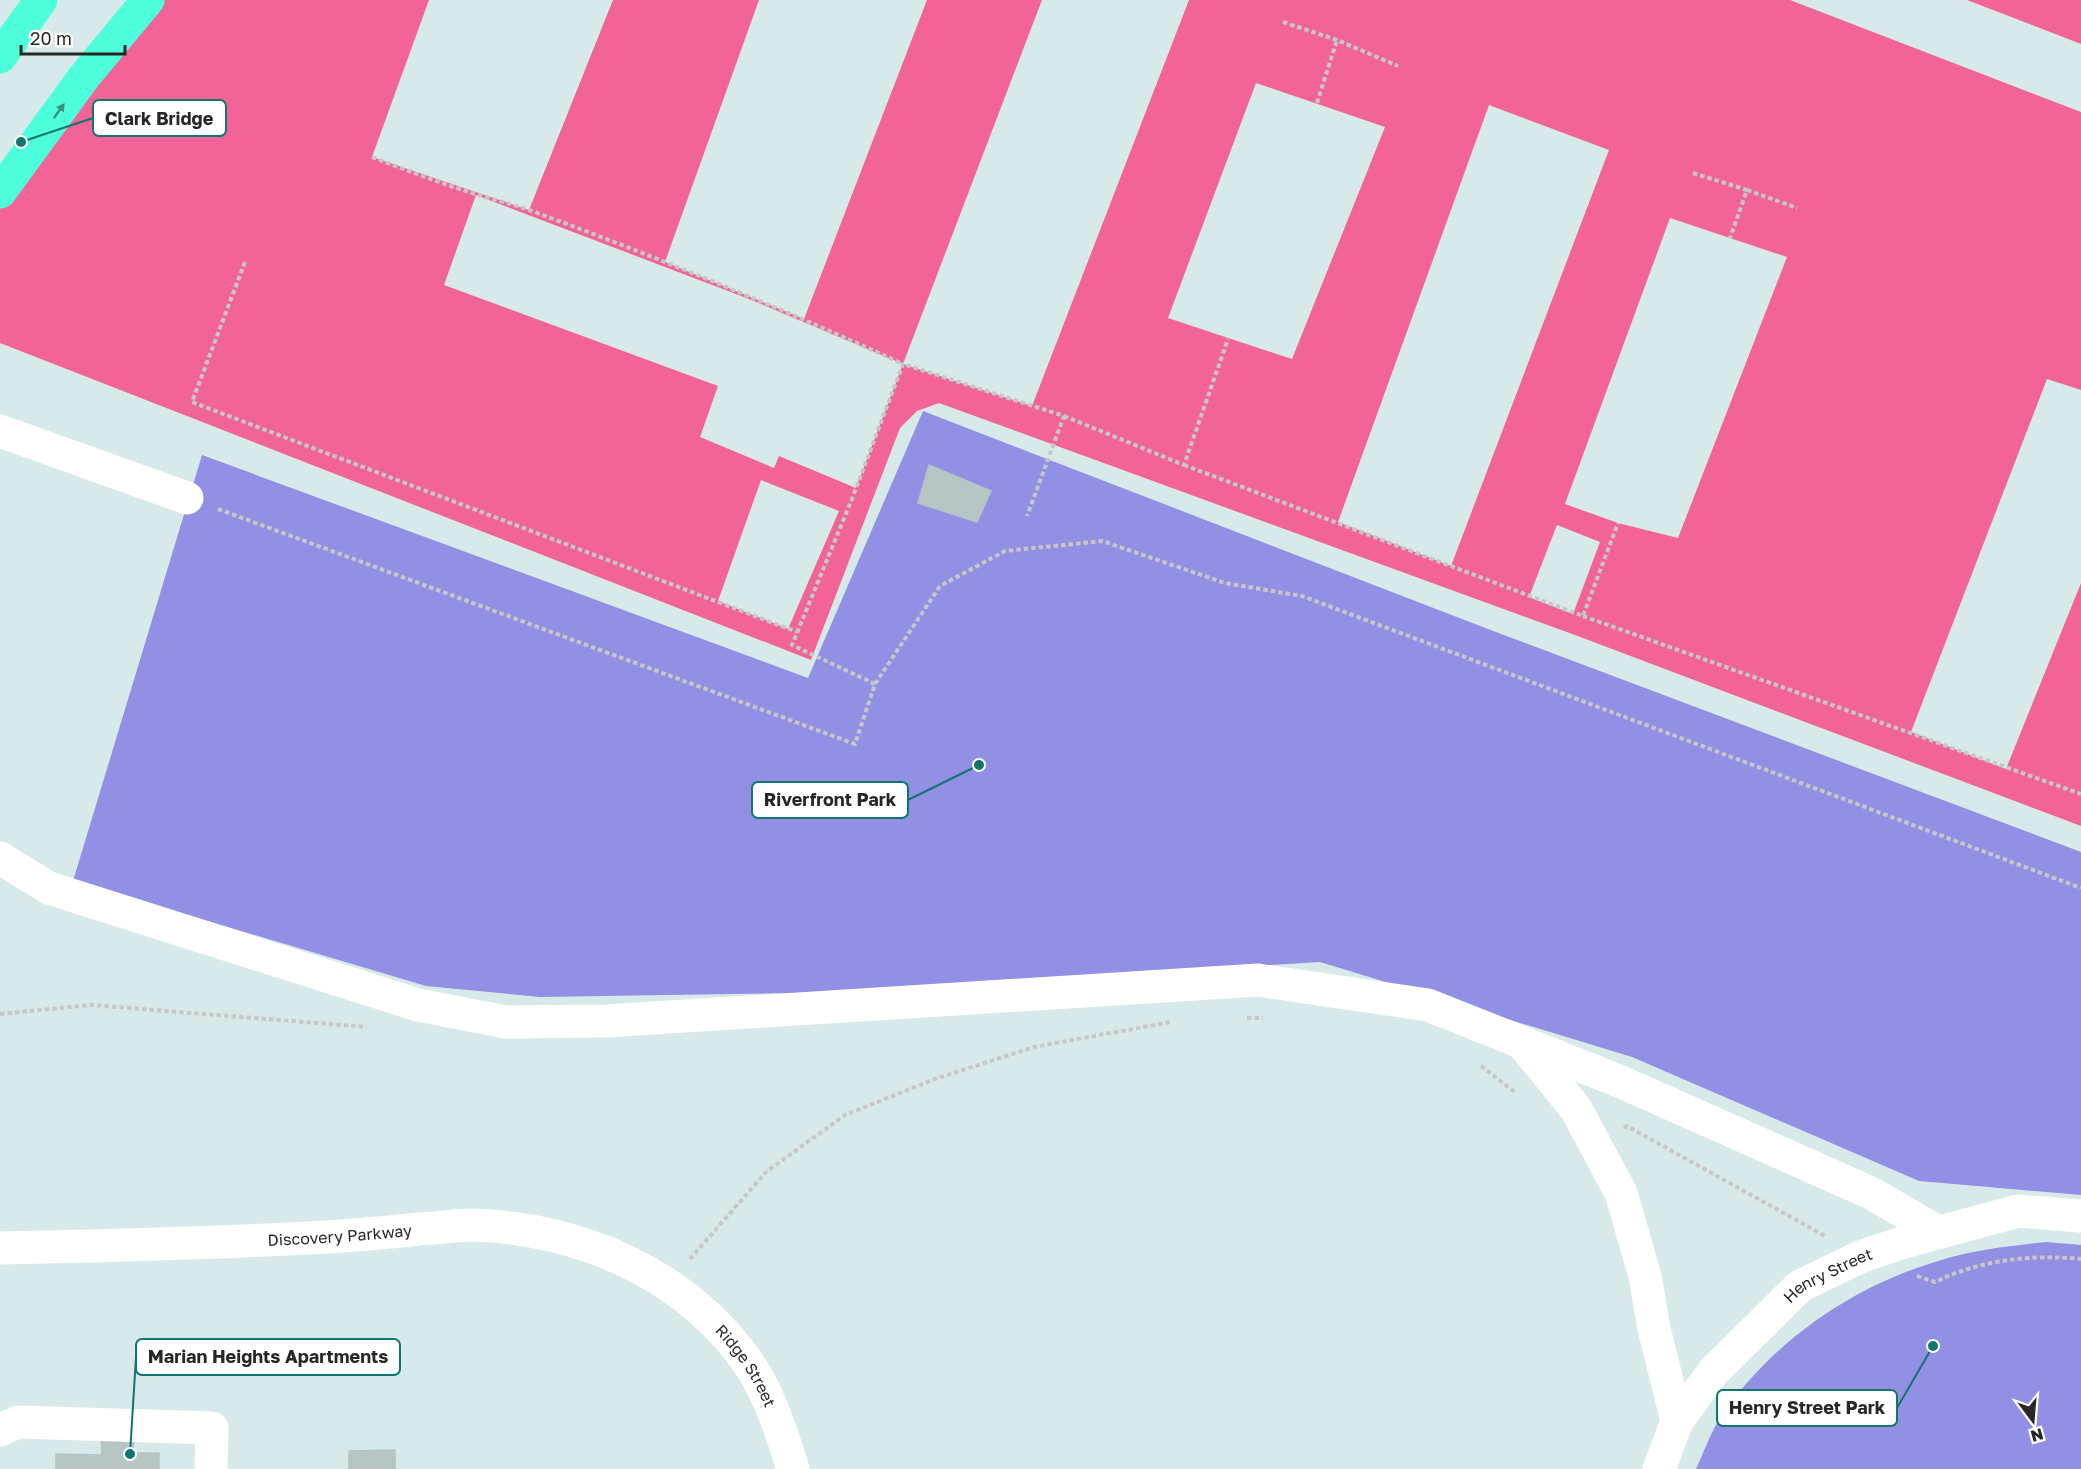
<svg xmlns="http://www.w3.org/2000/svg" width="2081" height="1469" viewBox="0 0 2081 1469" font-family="'Golos Text',sans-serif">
	<rect width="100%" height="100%" fill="#d7eae9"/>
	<path fill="#9290e4" d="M 923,411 L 1488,629 L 2081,852 L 2081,1195 L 1919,1181 L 1632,1057 L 1320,962 L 803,993 L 540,997 L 426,986 L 73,881 L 202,455 L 808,678 Z
		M 2046,1242 L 2081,1245 L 2081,1469 L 1696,1469 C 1703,1454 1709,1437 1717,1423 C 1767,1345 1850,1287 1938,1261 C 1973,1250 2010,1246 2046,1242 Z"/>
	<path fill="#f26498" d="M 0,0 L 1790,0 L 2081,112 L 2081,826 L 1575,635 L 939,403 L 917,411 L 900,428 L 811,660 L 0,343 Z
		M 1967,0 L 2081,0 L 2081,44 Z"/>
	<path fill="#d7eae9" d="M 0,0 L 154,0 L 0,195 Z
		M 429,0 L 613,0 L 529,210 L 372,157 Z
		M 759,0 L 927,0 L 804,319 L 665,262 Z
		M 1042,0 L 1189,0 L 1032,406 L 903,364 L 856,488 L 779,456 L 774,468 L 700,437 L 718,386 L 444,285 L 476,195 L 749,299 L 903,364 Z
		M 1256,83 L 1385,127 L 1292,359 L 1168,318 Z
		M 1489,105 L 1609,150 L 1451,566 L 1338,522 Z
		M 1670,218 L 1787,257 L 1678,538 L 1618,523 L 1565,504 Z
		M 2047,379 L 2081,390 L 2081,583 L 2006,769 L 1911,732 Z
		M 761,480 L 839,511 L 788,629 L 718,601 Z
		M 1557,525 L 1600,542 L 1573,614 L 1529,597 Z"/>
	<path fill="#b7c5c5" stroke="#b1c5c5" stroke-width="1.5" d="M 929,465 L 991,491 L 977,522 L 918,503 Z
		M 101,1438 L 134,1438 L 133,1453 L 159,1453 L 159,1469 L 56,1469 L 56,1454 L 102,1455 Z
		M 395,1450 L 395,1469 L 349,1469 L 349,1451 Z"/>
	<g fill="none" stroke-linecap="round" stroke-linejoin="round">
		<path stroke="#c7c7c7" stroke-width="4" stroke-dasharray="4.5 3" stroke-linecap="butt" d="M 1283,22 L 1337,40 L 1398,66
			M 1317,103 L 1337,40
			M 372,157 C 406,170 440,183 475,194 C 494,200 513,204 532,211 C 657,257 781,308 903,364
			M 1693,173 L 1747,190 L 1730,238
			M 1747,190 L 1797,208
			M 245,262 L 192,402 L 797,632
			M 1064,416 L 1184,465 L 1228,339
			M 1184,465 L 1583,616 L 1618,523
			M 218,509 L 855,744 L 875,684 L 940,586 L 1005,551 L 1102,541 L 1225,583 L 1302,596 L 2081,888
			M 1583,616 L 2081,794
			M 875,684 L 792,645 L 852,499 L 903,364 L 1064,416 L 1027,516
			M 0,1014 L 91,1005 L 367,1027
			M 1247,1018 L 1263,1018
			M 1481,1066 L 1516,1093
			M 1624,1128 L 1627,1126 L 1825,1236
			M 690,1259 L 766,1172 L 845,1115 L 935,1079 L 1034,1047 L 1171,1022
			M 1917,1276 L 1935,1282 C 1980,1260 2032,1254 2081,1259"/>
		<g stroke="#fff" stroke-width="33">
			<path d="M 0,431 L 187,498"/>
			<path d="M 0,858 L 49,888 L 418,1005 L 506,1022 L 606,1021 L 1258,980 L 1428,1005 L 1619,1081 L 1871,1193 L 1938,1232"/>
			<path d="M 1523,1044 L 1576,1109 L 1621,1193 L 1645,1276 L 1654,1329 L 1677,1421"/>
			<path id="s1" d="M 0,1248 C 104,1246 207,1243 310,1238 C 347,1236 383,1233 420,1229 C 438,1228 456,1225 474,1225 C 577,1229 677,1270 741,1353 C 767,1386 781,1430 793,1469"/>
			<path d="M 0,1430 L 18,1422 L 212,1428 L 211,1469"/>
			<path id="s2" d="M 1659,1469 L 1677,1421 L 1714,1371 L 1800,1286 L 1860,1257 L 1904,1242 L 2018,1211 L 2081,1216"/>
		</g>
		<path stroke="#4dffdb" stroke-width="33" d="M 0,57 L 41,0
			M 0,192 L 84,77 L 148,0"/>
	</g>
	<defs><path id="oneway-solid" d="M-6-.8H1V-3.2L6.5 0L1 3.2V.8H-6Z" transform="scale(1.5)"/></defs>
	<use fill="#3a9381" href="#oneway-solid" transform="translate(59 111) rotate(-54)"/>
	<g text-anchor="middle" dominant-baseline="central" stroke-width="4.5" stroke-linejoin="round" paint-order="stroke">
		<g font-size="16" fill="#272727" stroke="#fff">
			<text stroke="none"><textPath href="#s1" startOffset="340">Discovery Parkway</textPath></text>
			<text stroke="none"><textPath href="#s2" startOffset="264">Henry Street</textPath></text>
			<text stroke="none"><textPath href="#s1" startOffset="794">Ridge Street</textPath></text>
		</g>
	</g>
	<path fill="none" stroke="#0f766e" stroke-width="2" d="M21 142L93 118M979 765L908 800M130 1454L136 1357M1933 1346L1897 1408"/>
	<g fill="#0f766e" stroke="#fff" stroke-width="2">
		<circle cx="21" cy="142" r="6"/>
		<circle cx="979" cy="765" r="6"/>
		<circle cx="130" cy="1454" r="6"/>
		<circle cx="1933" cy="1346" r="6"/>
	</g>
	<g fill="#fff" stroke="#0f766e" stroke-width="2">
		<rect x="93" y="100" width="133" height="36" rx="6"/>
		<rect x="752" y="782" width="156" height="36" rx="6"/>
		<rect x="136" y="1339" width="264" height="36" rx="6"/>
		<rect x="1717" y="1390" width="180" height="36" rx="6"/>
	</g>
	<g font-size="18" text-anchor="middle" font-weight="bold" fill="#272727">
		<text x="159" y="125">Clark Bridge</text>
		<text x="830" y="806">Riverfront Park</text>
		<text x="268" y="1363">Marian Heights Apartments</text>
		<text x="1807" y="1414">Henry Street Park</text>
	</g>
	<g transform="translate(2033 1421) rotate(164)" stroke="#ffffff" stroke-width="4.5" paint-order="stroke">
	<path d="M0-4.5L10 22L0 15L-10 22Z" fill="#272727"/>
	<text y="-9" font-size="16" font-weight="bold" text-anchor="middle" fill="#272727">N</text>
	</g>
	<path d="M21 45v9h104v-9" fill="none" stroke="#272727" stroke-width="3"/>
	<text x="30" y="45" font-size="18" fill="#272727" stroke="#ffffff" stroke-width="4.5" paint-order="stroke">20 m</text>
</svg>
